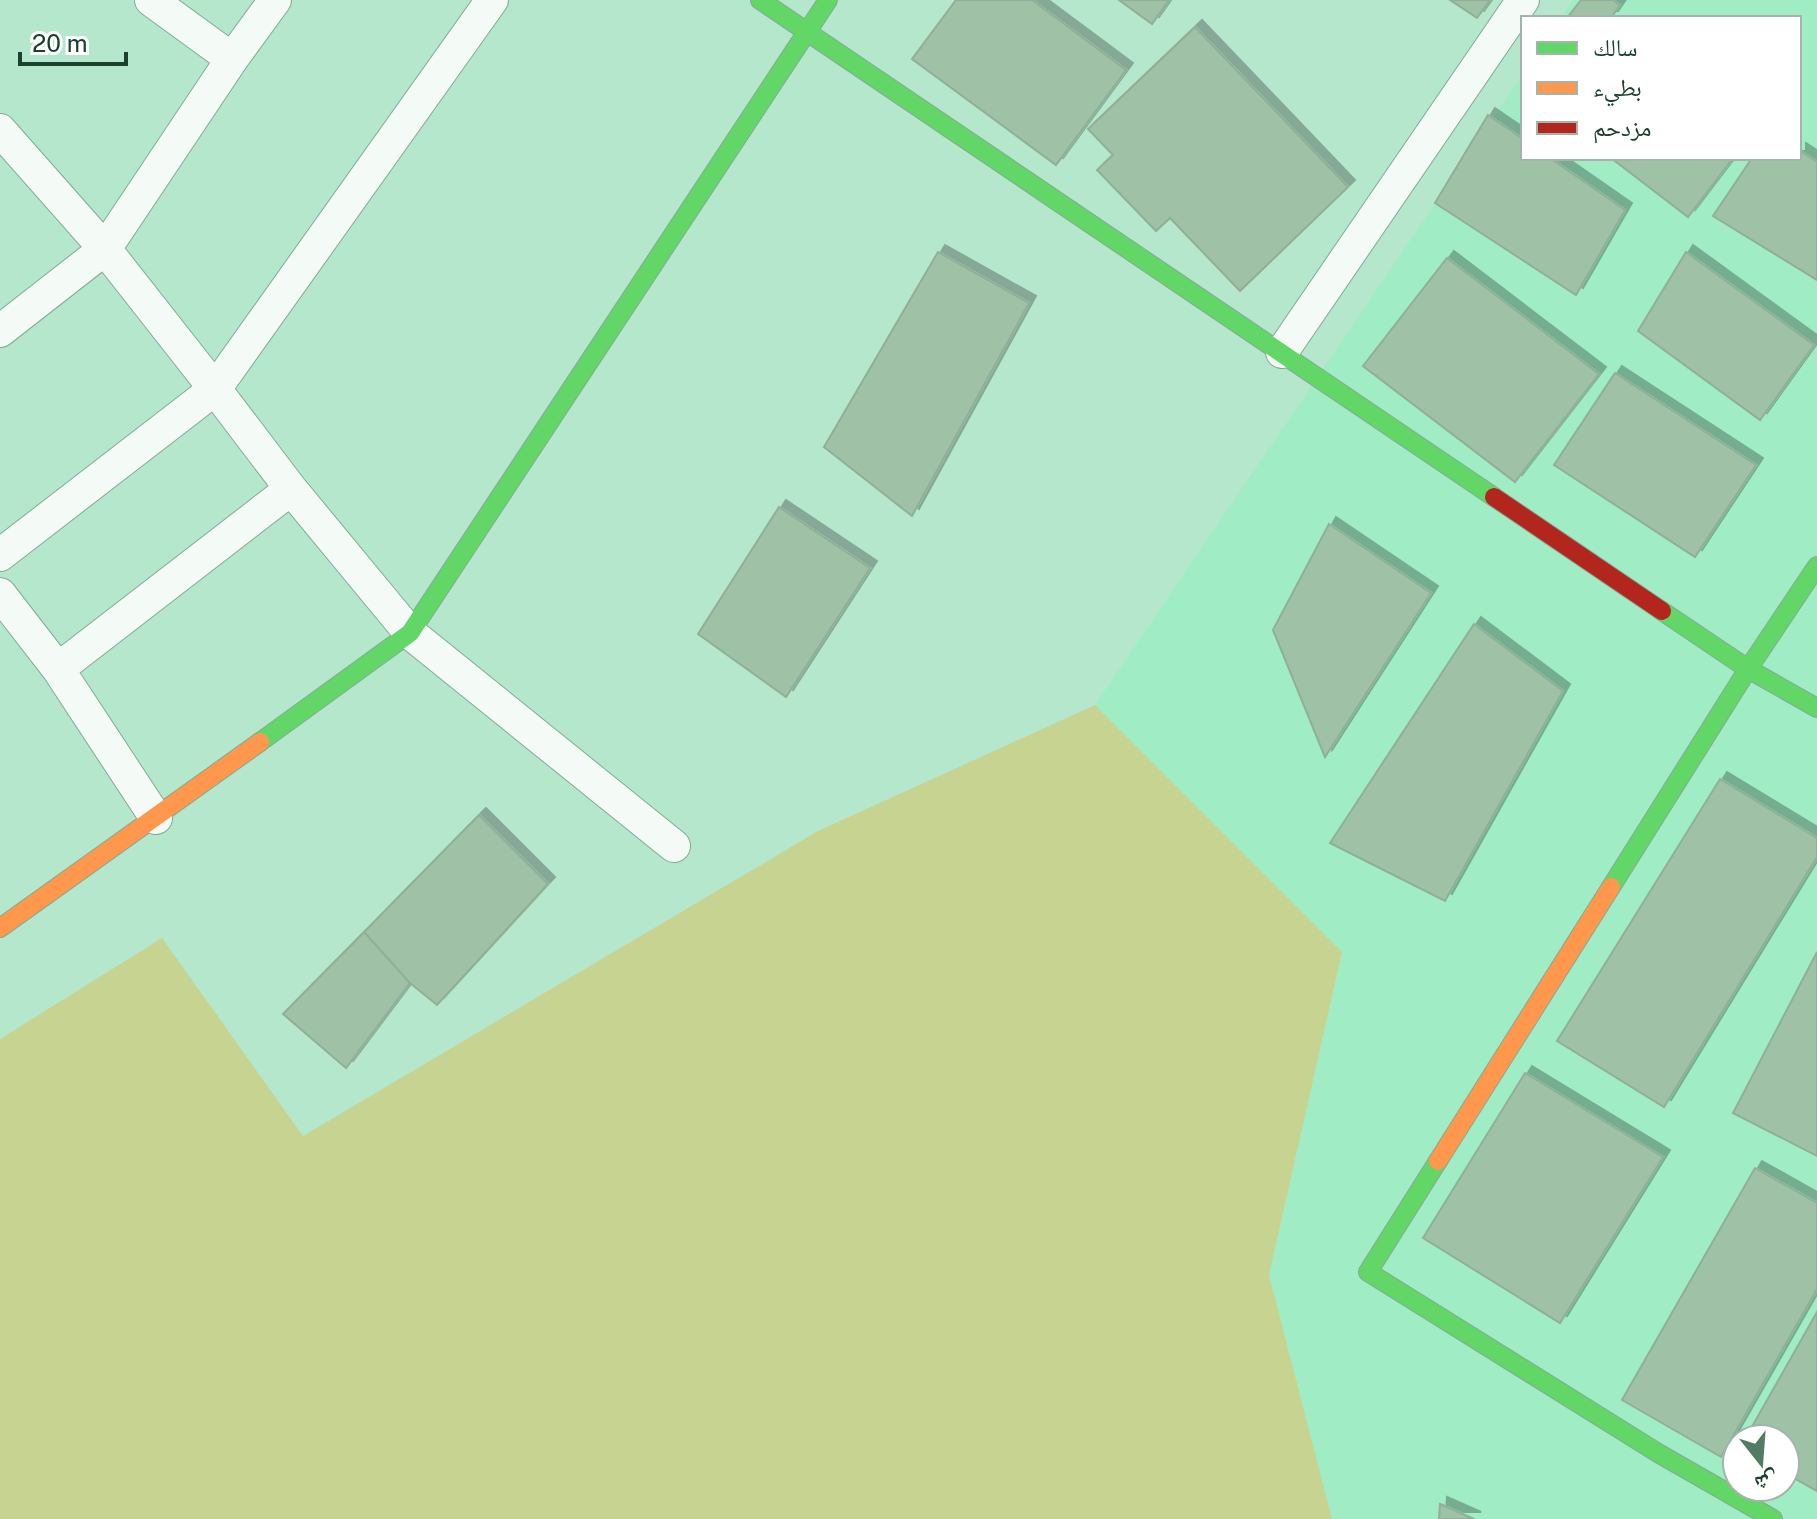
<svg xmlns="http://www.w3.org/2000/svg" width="1817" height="1519" viewBox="0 0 1817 1519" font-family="'Public Sans','Noto Naskh Arabic',sans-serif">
<defs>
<filter id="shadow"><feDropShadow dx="7" dy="-7" stdDeviation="0" flood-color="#0004"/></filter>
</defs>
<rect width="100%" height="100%" fill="#b5e7cc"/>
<!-- built -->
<path fill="#a0ecc4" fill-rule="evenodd" d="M 1573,0 L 1817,0 L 1817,1519 L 1332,1519 L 1269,1275 L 1342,952 L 1095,705 L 1523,74 L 1523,158 L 1799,158 L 1799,18 L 1561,18 ZM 1737,1439 L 1785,1439 L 1785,1487 L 1737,1487 Z"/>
<!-- green -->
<path fill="#c7d491" d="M 1095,705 L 1342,952 L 1269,1275 L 1332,1519 L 0,1519 L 0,1039 L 162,938 L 303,1136 L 818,831 Z"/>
<!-- building -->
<path fill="#9fc2a7" stroke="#8fb097" stroke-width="2" filter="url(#shadow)" d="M 956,0 L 1032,0 L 1126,70 L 1056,165 L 912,59 Z
M 1119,0 L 1169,0 L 1152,24 Z
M 1450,0 L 1490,0 L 1477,18 Z
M 1581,0 L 1613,0 L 1620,5 L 1611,18 L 1567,18 Z
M 1195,27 L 1348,187 L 1240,291 L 1170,218 L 1156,231 L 1097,170 L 1113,155 L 1088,129 Z
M 1488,115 L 1523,139 L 1523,158 L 1550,158 L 1625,210 L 1576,295 L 1435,203 Z
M 1799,150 L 1817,162 L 1817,280 L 1713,216 L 1752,158 L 1799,158 Z
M 1611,158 L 1733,158 L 1688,217 Z
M 938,252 L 1029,303 L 912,516 L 824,447 Z
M 1686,252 L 1814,345 L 1760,420 L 1638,331 Z
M 1447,258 L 1599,374 L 1515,482 L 1363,366 Z
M 1615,373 L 1756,465 L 1695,557 L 1554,465 Z
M 779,507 L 870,568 L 786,697 L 698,634 Z
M 1329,524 L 1431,593 L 1325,757 L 1273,630 Z
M 1474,624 L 1563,691 L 1445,901 L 1330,843 Z
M 1720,779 L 1817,838 L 1817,857 L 1664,1107 L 1557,1041 Z
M 479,815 L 548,884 L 437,1005 L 410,983 L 364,932 Z
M 364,932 L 410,983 L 346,1068 L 283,1014 Z
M 1817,952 L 1817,1156 L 1733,1113 Z
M 1525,1073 L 1663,1157 L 1560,1323 L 1423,1238 Z
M 1755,1168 L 1817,1203 L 1817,1289 L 1721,1457 L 1622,1400 Z
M 1817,1312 L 1817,1491 L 1785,1473 L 1785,1439 L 1745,1439 Z
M 1440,1504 L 1474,1519 L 1439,1519 Z"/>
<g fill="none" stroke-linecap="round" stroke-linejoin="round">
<defs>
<path id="street" d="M 492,0 L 215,389 L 291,489 L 410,633 L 674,846
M 232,59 L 275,0
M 0,130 L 105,249 L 215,389 L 0,555
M 0,331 L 105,249 L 232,59 L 151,0
M 1282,352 L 1523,0
M 0,594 L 58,669 L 156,818
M 58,669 L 291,489"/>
<path id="fast" d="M 760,0 L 1494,497
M 1662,611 L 1748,669 L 1817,708
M 260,742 L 410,633 L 828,0
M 1611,887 L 1748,669 L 1817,566
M 1438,1161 L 1368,1272 L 1658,1453 L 1773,1519"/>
<path id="slow" d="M 0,928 L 260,742
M 1438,1161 L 1611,887"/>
<path id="jam" d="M 1494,497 L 1662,611"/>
</defs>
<!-- street casing -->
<use href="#street" stroke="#83aa96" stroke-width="34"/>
<!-- fast casing -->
<use href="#fast" stroke="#83aa96" stroke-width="20"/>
<!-- slow casing -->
<use href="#slow" stroke="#83aa96" stroke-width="20"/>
<!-- jam casing -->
<use href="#jam" stroke="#83aa96" stroke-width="20"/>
<!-- street -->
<use href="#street" stroke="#f4fbf7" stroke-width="32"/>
<!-- fast -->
<use href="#fast" stroke="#63d668" stroke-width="18"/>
<!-- slow -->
<use href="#slow" stroke="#ff974d" stroke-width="18"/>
<!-- jam -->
<use href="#jam" stroke="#b3261e" stroke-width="18"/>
</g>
<!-- legend -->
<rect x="1521" y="16" width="280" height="144" fill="#ffffff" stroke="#a4b3ab" stroke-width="2"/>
<rect x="1537" y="42" width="40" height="12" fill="#63d668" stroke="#a4b3ab" stroke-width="2"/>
<text x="1593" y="56" font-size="24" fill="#1b412e">سالك</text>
<rect x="1537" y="82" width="40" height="12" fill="#ff974d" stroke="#a4b3ab" stroke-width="2"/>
<text x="1593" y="96" font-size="24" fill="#1b412e">بطيء</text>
<rect x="1537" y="122" width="40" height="12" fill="#b3261e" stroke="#a4b3ab" stroke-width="2"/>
<text x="1593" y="136" font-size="24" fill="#1b412e">مزدحم</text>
<!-- north arrow -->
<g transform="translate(1761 1463) rotate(163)"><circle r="38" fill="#ffffff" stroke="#a4b3ab" stroke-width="2"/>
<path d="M0-6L14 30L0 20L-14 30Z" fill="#517b65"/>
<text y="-12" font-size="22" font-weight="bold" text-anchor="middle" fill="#1b412e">ش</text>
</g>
<!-- scale -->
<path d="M20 52v12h106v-12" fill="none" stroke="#1b412e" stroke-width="4"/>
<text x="32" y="52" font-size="24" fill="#1b412e" stroke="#ffffff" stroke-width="6" paint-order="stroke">20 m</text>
</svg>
